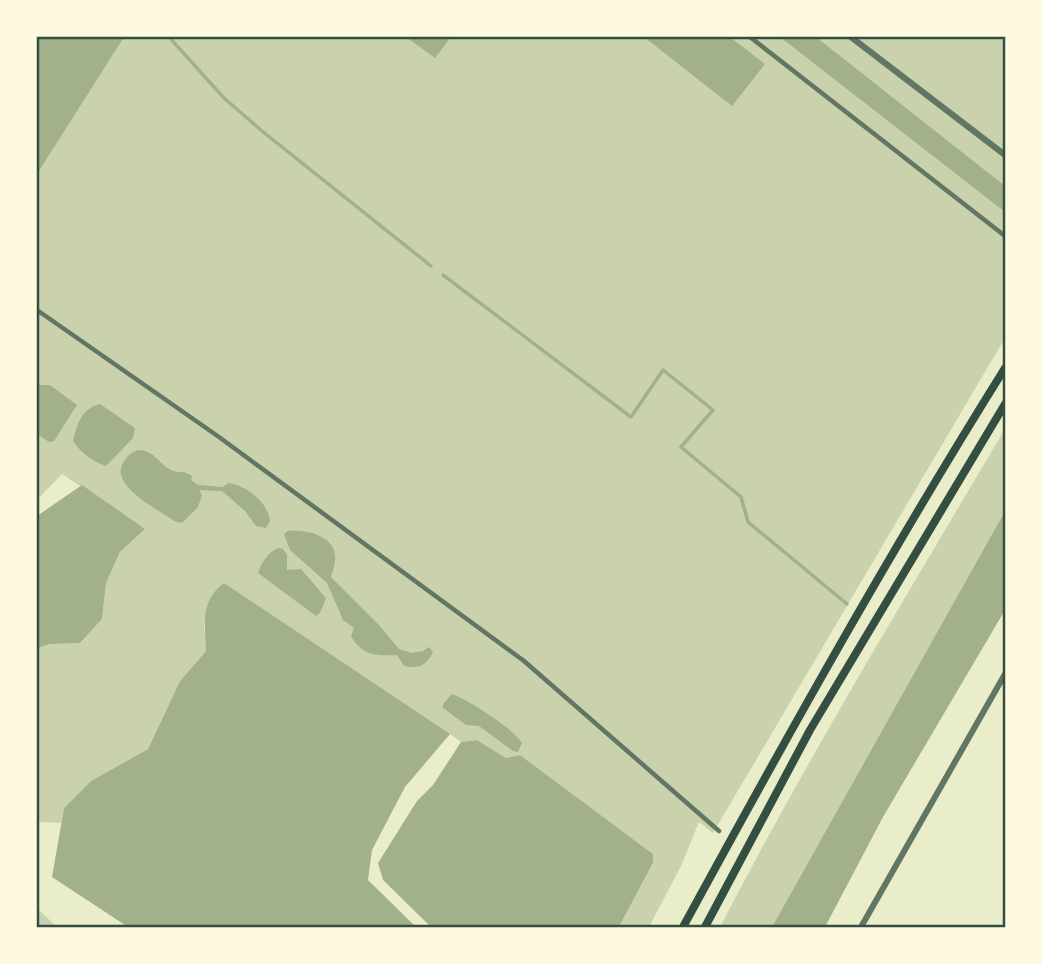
<svg xmlns="http://www.w3.org/2000/svg" width="1042" height="964" viewBox="0 0 1042 964" font-family="Barlow,sans-serif">
<rect width="100%" height="100%" fill="#e9edc9"/>
<!-- green -->
<path fill="#cad2ad" d="M 37,37 L 1005,37 L 1005,338 L 713,833 L 699,822 L 681,866 L 649,927 L 619,927 L 653,864 L 653,854 L 520,755 L 506,758 L 477,740 L 461,742 L 450,734 L 204,622 L 206,651 L 180,681 L 148,749 L 91,781 L 64,808 L 61,823 L 37,822 L 37,648 L 50,644 L 80,643 L 102,619 L 106,583 L 120,552 L 145,529 L 62,474 L 37,500 Z
M 1005,429 L 1005,511 L 772,927 L 720,927 C 808,757 908,593 1005,429 Z
M 37,908 L 57,927 L 37,927 Z"/>
<!-- water -->
<path fill="#a3b18a" d="M 37,37 L 124,37 L 37,174 Z
M 406,37 L 451,37 L 435,58 Z
M 644,37 L 730,37 L 765,64 L 732,106 Z
M 780,37 L 816,37 L 1005,186 L 1005,212 Z
M 37,385 L 50,385 L 77,405 L 54,441 L 49,442 L 37,434 Z
M 100,404 L 135,428 L 133,438 L 106,466 C 92,461 81,453 73,441 C 78,422 81,409 100,404 Z
M 138,450 C 154,450 158,463 171,470 C 179,474 182,469 192,476 L 191,480 L 198,485 L 223,487 L 228,483 C 246,485 268,502 270,521 L 266,528 L 256,526 L 245,511 L 222,491 L 199,490 L 202,495 L 198,507 L 182,523 L 174,521 C 159,510 112,487 122,465 C 126,457 130,453 138,450 Z
M 82,485 L 145,529 L 120,552 L 106,583 L 102,619 L 80,643 L 50,644 L 37,648 L 37,516 Z
M 1005,511 L 1005,610 L 883,817 L 825,927 L 772,927 Z
M 288,531 C 305,530 332,534 335,555 C 336,562 333,570 331,577 L 379,625 L 399,649 L 412,653 L 423,651 L 429,647 L 433,652 C 426,666 419,669 404,666 L 397,655 C 377,656 362,656 351,636 L 354,628 L 343,620 L 327,583 L 290,550 L 284,534 Z
M 279,548 L 283,549 L 287,555 L 287,570 L 301,569 L 326,598 L 320,613 L 316,616 L 258,573 C 261,563 269,551 279,548 Z
M 224,583 L 450,734 L 405,787 L 372,850 L 368,880 L 416,927 L 128,927 L 52,877 L 64,808 L 91,781 L 148,749 L 180,681 L 206,651 C 205,624 200,601 224,583 Z
M 452,694 C 467,699 514,729 522,743 L 518,752 L 513,751 L 479,726 L 466,725 L 443,708 L 443,704 Z
M 477,740 L 506,758 L 520,755 L 653,854 L 653,863 L 619,927 L 431,927 L 383,880 L 378,863 L 417,801 L 433,785 L 461,742 Z"/>
<g fill="none" stroke-linecap="round" stroke-linejoin="round">
<!-- stream -->
<path stroke="#a3b18a" stroke-width="3.5" d="M 169,37 L 224,98 L 262,131 L 431,266
M 443,275 L 631,417 L 663,370 L 713,410 L 681,447 L 741,497 L 748,522 L 847,604"/>
<!-- minor -->
<path stroke="#617663" stroke-width="4.5" d="M 750,37 L 1005,236
M 37,310 L 219,437 L 524,661 L 719,831"/>
<!-- tertiary -->
<path stroke="#617663" stroke-width="6" d="M 851,37 L 1005,155
M 861,927 L 1005,674"/>
<!-- trunk -->
<path stroke="#344e41" stroke-width="8" d="M 683,927 C 786,738 891,550 1005,368
M 705,927 L 810,730 L 1005,404"/>
</g>
<!-- border -->
<rect width="1042" height="964" fill="none" stroke="#fefae0" stroke-width="77"/>
<rect x="38" y="38" width="966" height="888" fill="none" stroke="#344e41" stroke-width="2.5"/>
</svg>
